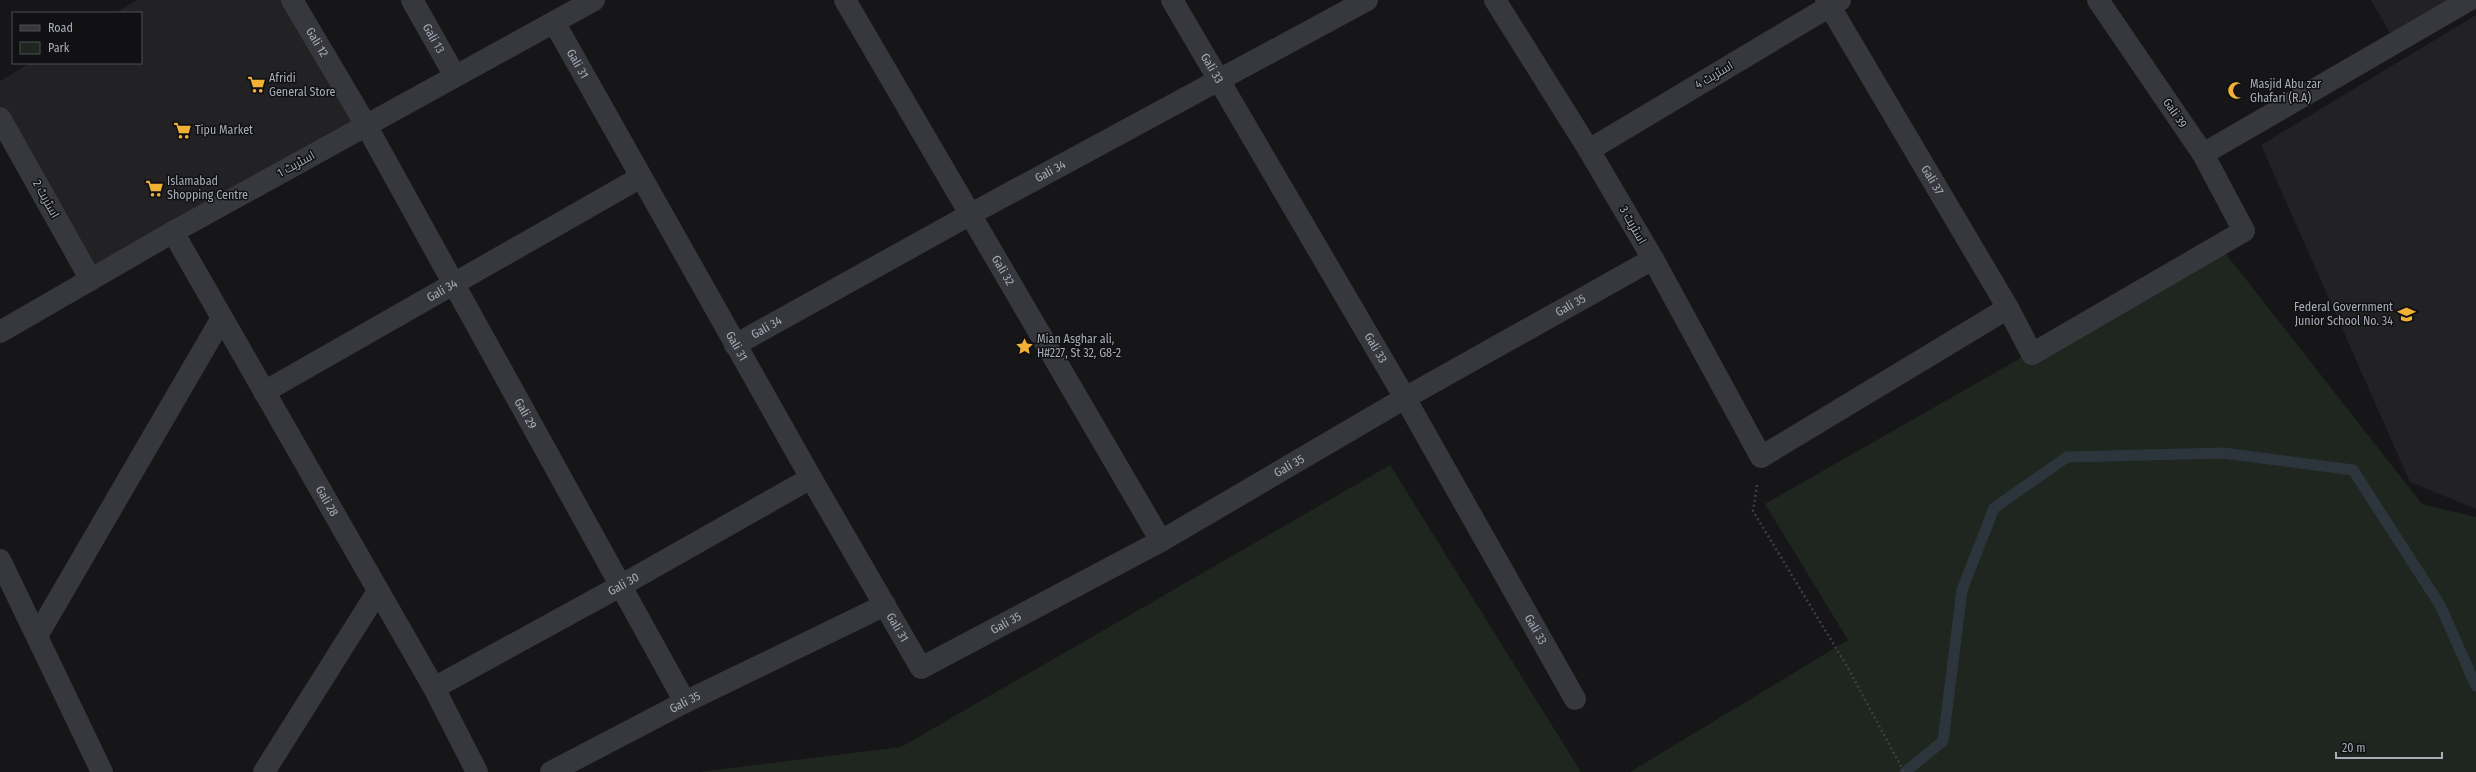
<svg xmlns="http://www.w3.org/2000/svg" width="2476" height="772" viewBox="0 0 2476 772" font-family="'Fira Sans Condensed',Cairo,sans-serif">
<rect width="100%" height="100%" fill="#161618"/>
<!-- built -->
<path fill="#222225" d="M 137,0 L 283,0 L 356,126 L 91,268 L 0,108 L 0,81 L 30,63 L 141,63 L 141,13 L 115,13 Z
M 2371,0 L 2450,0 L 2390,33 Z
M 2476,15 L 2476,509 L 2410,482 L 2261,145 Z"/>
<!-- green -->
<path fill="#1e261f" d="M 2219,245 L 2422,504 L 2476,517 L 2476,772 L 1630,772 L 1848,640 L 1765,504 Z
M 1390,465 L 1581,772 L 699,772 L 901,747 Z"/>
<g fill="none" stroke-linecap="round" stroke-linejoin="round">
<!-- stream -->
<path stroke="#2c353c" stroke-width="11" d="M 1905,772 L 1943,741 L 1962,590 L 1994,508 L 2067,457 L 2223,453 L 2353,470 L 2440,605 L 2476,686"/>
<!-- path -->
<path stroke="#3d3f44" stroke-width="2.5" stroke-dasharray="2 3" stroke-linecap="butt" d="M 1757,485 L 1753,511 L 1848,668 L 1904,772"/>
<!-- minor -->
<g stroke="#37383d" stroke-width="22">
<path id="s1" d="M 292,0 L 366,125 L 685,702"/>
<path id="s2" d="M 412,0 L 455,76"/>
<path id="s3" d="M 845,0 L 1161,541"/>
<path id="s4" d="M 1172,0 L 1405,398 L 1575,699"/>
<path d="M 1495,0 L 1589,150 L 1653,259 L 1761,457 L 2008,308"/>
<path id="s5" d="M 1826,0 L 2008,308 L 2032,354 L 2244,231 L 2203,154 L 2098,0"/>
<path id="s6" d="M 554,22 L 811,478 L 921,668 L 1161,541 L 1405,398 L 1653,259"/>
<path d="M 0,118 L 91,280"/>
<path d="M 1589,150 L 1840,0"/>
<path d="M 2203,154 L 2469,0"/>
<path id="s7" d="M 173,232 L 434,688 L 477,772"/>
<path d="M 0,332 L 173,232 L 594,0"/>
<path id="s8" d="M 735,345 L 971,214 L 1367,0"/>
<path id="s9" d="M 264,392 L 641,177"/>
<path d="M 0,560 L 102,772"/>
<path d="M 37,636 L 222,318"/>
<path id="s10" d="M 434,688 L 622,585 L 811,478"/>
<path d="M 264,772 L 378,591"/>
<path id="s11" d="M 551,772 L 685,702 L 885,605"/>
</g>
</g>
<!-- icons -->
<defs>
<symbol id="supermarket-bare" viewBox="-9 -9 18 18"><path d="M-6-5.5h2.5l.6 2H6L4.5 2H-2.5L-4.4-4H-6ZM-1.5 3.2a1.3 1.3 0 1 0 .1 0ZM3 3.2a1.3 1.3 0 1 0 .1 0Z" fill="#f2b134" stroke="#111113" stroke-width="2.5" paint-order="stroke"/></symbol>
<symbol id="mosque-bare" viewBox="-9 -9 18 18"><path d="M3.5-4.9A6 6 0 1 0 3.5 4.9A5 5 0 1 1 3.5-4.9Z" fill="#f2b134" stroke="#111113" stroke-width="2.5" paint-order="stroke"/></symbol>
<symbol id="school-bare" viewBox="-9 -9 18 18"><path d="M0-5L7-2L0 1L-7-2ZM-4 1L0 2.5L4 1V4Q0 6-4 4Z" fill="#f2b134" stroke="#111113" stroke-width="2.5" paint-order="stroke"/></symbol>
<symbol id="sight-bare" viewBox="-9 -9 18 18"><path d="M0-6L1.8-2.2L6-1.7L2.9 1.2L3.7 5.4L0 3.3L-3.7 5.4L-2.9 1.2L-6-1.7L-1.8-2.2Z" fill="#f2b134" stroke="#111113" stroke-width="2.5" paint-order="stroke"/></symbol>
</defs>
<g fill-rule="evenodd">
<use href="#supermarket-bare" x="244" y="72" width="25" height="25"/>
<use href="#mosque-bare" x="2224" y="78" width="25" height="25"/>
<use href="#supermarket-bare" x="170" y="118" width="25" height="25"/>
<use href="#supermarket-bare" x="142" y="176" width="25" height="25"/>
<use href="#school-bare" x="2394" y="302" width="25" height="25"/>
<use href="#sight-bare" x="1012" y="334" width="25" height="25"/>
</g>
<g text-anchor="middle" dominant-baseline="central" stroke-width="3" stroke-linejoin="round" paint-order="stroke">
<!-- street labels -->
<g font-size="12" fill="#a8adb8" stroke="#111113">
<text stroke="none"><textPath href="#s2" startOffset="44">Gali 13</textPath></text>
<text stroke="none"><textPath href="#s1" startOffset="49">Gali 12</textPath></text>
<text stroke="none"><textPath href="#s6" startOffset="48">Gali 31</textPath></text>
<text stroke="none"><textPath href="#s4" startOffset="79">Gali 33</textPath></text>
<text transform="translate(1714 75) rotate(-31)">اسٹریٹ 4</text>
<text transform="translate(2175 113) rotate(56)">Gali 39</text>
<text transform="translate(296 164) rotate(-29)">اسٹریٹ 1</text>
<text stroke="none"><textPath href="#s8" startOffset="360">Gali 34</textPath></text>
<text stroke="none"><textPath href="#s5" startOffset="209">Gali 37</textPath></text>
<text transform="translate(46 199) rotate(61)">اسٹریٹ 2</text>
<text transform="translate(1633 225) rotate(60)">اسٹریٹ 3</text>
<text stroke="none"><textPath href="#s3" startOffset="313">Gali 32</textPath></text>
<text stroke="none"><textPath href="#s9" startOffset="205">Gali 34</textPath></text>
<text stroke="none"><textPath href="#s6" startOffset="1487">Gali 35</textPath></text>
<text stroke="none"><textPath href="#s8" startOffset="36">Gali 34</textPath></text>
<text stroke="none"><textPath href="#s6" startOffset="372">Gali 31</textPath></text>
<text stroke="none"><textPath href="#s4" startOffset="403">Gali 33</textPath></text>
<text stroke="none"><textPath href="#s1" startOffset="475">Gali 29</textPath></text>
<text stroke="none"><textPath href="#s6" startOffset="1163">Gali 35</textPath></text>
<text stroke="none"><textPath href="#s7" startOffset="310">Gali 28</textPath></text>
<text stroke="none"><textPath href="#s10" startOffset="216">Gali 30</textPath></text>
<text stroke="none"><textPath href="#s6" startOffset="839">Gali 35</textPath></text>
<text stroke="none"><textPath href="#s6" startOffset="696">Gali 31</textPath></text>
<text stroke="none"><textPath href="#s4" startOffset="727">Gali 33</textPath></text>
<text stroke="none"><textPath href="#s11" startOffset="151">Gali 35</textPath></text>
</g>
<!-- poi labels -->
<g font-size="12" fill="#a8adb8" stroke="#111113" text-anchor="start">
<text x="269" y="78">Afridi<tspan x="269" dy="14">General Store</tspan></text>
<text x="2250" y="84">Masjid Abu zar<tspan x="2250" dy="14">Ghafari (R.A)</tspan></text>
<text x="195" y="130">Tipu Market</text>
<text x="167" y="181">Islamabad<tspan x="167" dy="14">Shopping Centre</tspan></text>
<text x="2393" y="307" text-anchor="end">Federal Government<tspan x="2393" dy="14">Junior School No. 34</tspan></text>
<text x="1037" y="339">Mian Asghar ali,<tspan x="1037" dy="14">H#227, St 32, G8-2</tspan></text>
</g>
</g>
<!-- legend -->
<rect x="12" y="12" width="130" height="52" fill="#111113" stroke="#4d4f55"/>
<rect x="20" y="25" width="20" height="6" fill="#37383d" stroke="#4d4f55"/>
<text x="48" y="32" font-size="12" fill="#a8adb8">Road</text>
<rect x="20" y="42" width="20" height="12" fill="#1e261f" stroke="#4d4f55"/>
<text x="48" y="52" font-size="12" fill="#a8adb8">Park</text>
<!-- scale -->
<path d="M2336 752v6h106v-6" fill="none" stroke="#a8adb8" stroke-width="2"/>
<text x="2342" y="752" font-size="12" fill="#a8adb8" stroke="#111113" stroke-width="3" paint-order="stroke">20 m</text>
</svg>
